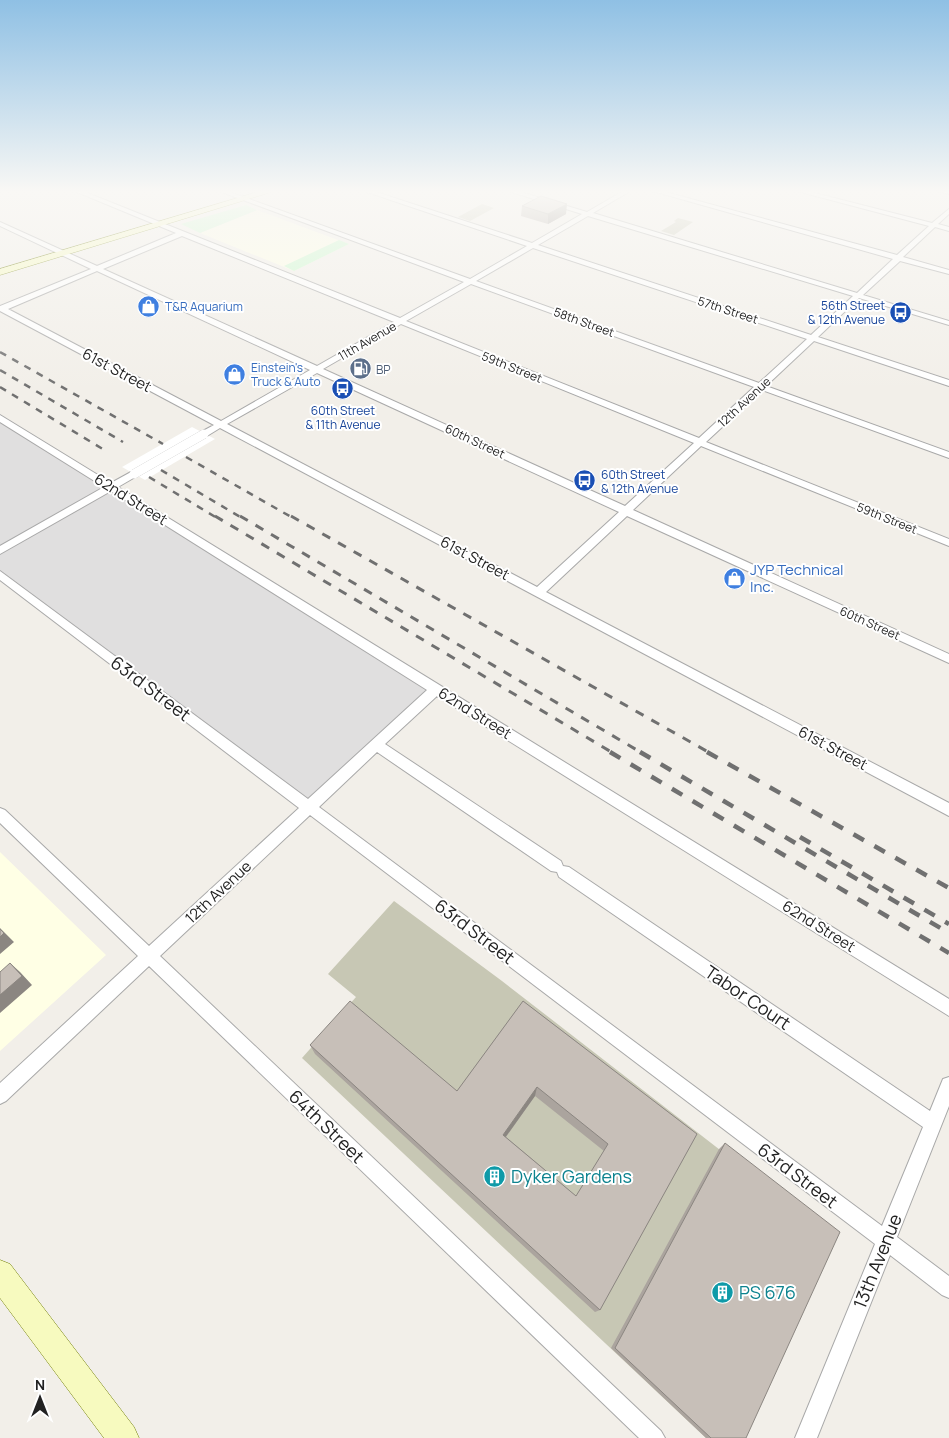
<svg xmlns="http://www.w3.org/2000/svg" width="949" height="1438" viewBox="0 0 949 1438" font-family="Manrope,sans-serif">
<rect width="100%" height="100%" fill="#f2efe9"/>
<!-- residential -->
<path fill="#e0dfdf" d="M 0,418 L 436,689 L 309,807 L 0,575 Z"/>
<!-- education -->
<path fill="#ffffe5" d="M 257,210 L 349,244 L 294,271 L 200,233 Z
M 0,852 L 106,955 L 0,1051 Z"/>
<!-- construction -->
<path fill="#c7c7b4" d="M 482,204 L 494,208 L 470,221 L 458,217 Z
M 678,218 L 693,222 L 674,235 L 661,231 L 676,222 L 674,221 Z
M 394,901 L 502,981 L 830,1235 L 706,1438 L 302,1058 L 356,997 L 328,974 Z"/>
<!-- park -->
<path fill="#c8facc" d="M 246,205 L 257,210 L 200,233 L 181,224 Z
M 339,240 L 349,244 L 294,271 L 284,266 Z"/>
<!-- pier -->
<path fill="#fff" d="M 192,427 L 215,439 L 145,480 L 122,467 Z"/>
<g fill="none" stroke-linecap="round" stroke-linejoin="round">
<defs>
<path id="street" d="M 72,190 L 80,190 L 400,318 L 464,282 L 216,190 L 224,190 L 470,279 L 527,246 L 361,190 L 370,190 L 532,243 L 582,214 L 505,190 L 514,190 L 587,212 L 625,190 L 632,190 L 593,213 L 857,293 L 893,259 L 649,190 L 658,190 L 897,255 L 929,226 L 793,190 L 803,190 L 932,223 L 949,209 L 949,214 L 938,224 L 949,227 L 949,231 L 935,227 L 903,257 L 949,270 L 949,274 L 900,261 L 863,295 L 949,321 L 949,325 L 859,298 L 818,337 L 949,380 L 949,386 L 814,341 L 766,386 L 949,452 L 949,458 L 762,390 L 706,442 L 949,539 L 949,546 L 701,446 L 633,510 L 949,654 L 949,663 L 627,516 L 546,592 L 949,803 L 949,816 L 220,428 L 207,436 L 201,436 L 201,432 L 214,425 L 0,311 L 0,306 L 91,269 L 0,226 L 0,222 L 97,266 L 176,233 ZM 588,216 L 853,296 L 811,335 L 538,245 ZM 182,236 L 394,322 L 317,366 L 103,269 ZM 533,248 L 807,339 L 759,383 L 476,281 ZM 97,271 L 310,370 L 221,421 L 8,309 ZM 471,284 L 754,387 L 699,438 L 406,321 ZM 401,324 L 694,443 L 625,506 L 323,369 ZM 317,373 L 619,512 L 537,587 L 227,424 Z
M 937,190 L 949,190 L 949,194 L 938,191 Z
M 0,415 L 111,483 L 131,472 L 137,472 L 137,476 L 118,487 L 949,999 L 949,1016 L 437,696 L 385,744 L 561,861 L 563,866 L 569,867 L 930,1111 L 943,1079 L 949,1077 L 949,1106 L 897,1237 L 949,1276 L 949,1298 L 942,1295 L 890,1255 L 817,1438 L 795,1438 L 875,1244 L 310,815 L 160,956 L 661,1431 L 665,1438 L 639,1438 L 149,966 L 6,1101 L 0,1104 L 0,1083 L 138,956 L 0,823 L 0,808 L 5,810 L 149,946 L 299,808 L 0,580 L 0,571 L 308,799 L 427,690 L 111,491 L 0,554 L 0,546 L 104,487 L 0,422 ZM 377,752 L 551,871 L 557,872 L 559,877 L 923,1127 L 882,1226 L 319,807 Z"/>
<path id="secondary" d="M 264,190 L 278,190 L 0,275 L 0,269 Z
M 0,1260 L 10,1264 L 134,1427 L 139,1438 L 104,1438 L 0,1298 Z"/>
</defs>
<!-- street casing -->
<use href="#street" stroke="#a9a9a9" stroke-width="2"/>
<!-- secondary casing -->
<use href="#secondary" stroke="#707d05" stroke-width="1"/>
<!-- street -->
<use href="#street" fill="#fff" fill-rule="evenodd"/>
<!-- secondary -->
<use href="#secondary" fill="#f7fabf" fill-rule="evenodd"/>
<!-- rail-far2 -->
<path stroke="#707070" stroke-width="2.5" stroke-dasharray="7 7" stroke-linecap="butt" d="M 0,352 L 163,444
M 0,370 L 123,442
M 0,387 L 106,451
M 186,457 L 293,518
M 161,470 L 242,518
M 149,477 L 217,518"/>
<!-- rail-far1 -->
<path stroke="#707070" stroke-width="3" stroke-dasharray="9 9" stroke-linecap="butt" d="M 215,516 L 613,753
M 240,516 L 642,753
M 291,516 L 710,753"/>
<!-- rail -->
<path stroke="#707070" stroke-width="4.5" stroke-dasharray="12 12" stroke-linecap="butt" d="M 610,752 L 949,953
M 640,752 L 949,933
M 707,752 L 949,888
M 800,837 L 949,924"/>
<defs>
<path id="street-bridge" d="M 134,474 L 204,434"/>
</defs>
<!-- street-bridge casing -->
<use href="#street-bridge" stroke="#a9a9a9" stroke-width="9" stroke-linecap="butt"/>
<!-- street-bridge -->
<use href="#street-bridge" stroke="#fff" stroke-width="9"/>
</g>
<!-- wall -->
<path fill="#aba49e" fill-rule="evenodd" d="M 522,206 L 566,214 L 548,224 L 521,216 Z
M 523,1001 L 697,1134 L 600,1310 L 595,1312 L 315,1054 L 310,1045 L 457,1091 ZM 535,1096 L 604,1151 L 576,1196 L 506,1137 Z
M 725,1143 L 746,1438 L 706,1438 L 611,1348 L 719,1149 Z"/>
<!-- shaded-wall -->
<path fill="#8b8681" d="M 567,204 L 566,214 L 548,224 L 548,214 Z
M 0,928 L 14,942 L 0,954 Z
M 10,963 L 20,972 L 32,985 L 0,1013 L 0,995 Z
M 537,1087 L 535,1096 L 502,1142 L 503,1135 Z"/>
<!-- building -->
<path fill="#c7bfb8" stroke="#8b8681" fill-rule="evenodd" d="M 541,196 L 567,204 L 548,214 L 522,206 Z
M 0,929 L 4,933 L 0,937 Z
M 10,963 L 22,976 L 0,995 L 0,972 Z
M 350,1001 L 457,1091 L 523,1001 L 697,1134 L 600,1310 L 310,1045 ZM 537,1087 L 608,1144 L 576,1196 L 503,1135 Z
M 725,1143 L 840,1232 L 746,1438 L 711,1438 L 615,1348 Z"/>
<!-- sky -->
<linearGradient id="sky" x2="0" y2="1"><stop stop-color="#8fc0e4"/><stop offset="0.49" stop-color="#f9f8f5"/><stop offset="1" stop-color="#f9f8f5" stop-opacity="0"/></linearGradient>
<rect width="949" height="391" fill="url(#sky)"/>
<!-- icons -->
<defs>
<symbol id="shop-disc" viewBox="-11 -11 22 22"><circle r="9.5" fill="#3f7fe0" stroke="#fff"/><path d="M-5-2.5h2.3a2.7 3.5 0 0 1 5.4 0H5L5.5 6h-11ZM-1.5-2.5h3a1.5 2.3 0 0 0-3 0Z" fill="#fff"/></symbol>
<symbol id="bus-disc" viewBox="-11 -11 22 22"><circle r="9.5" fill="#1a4fb4" stroke="#fff"/><path d="M-5-6H5V4H4V6H2V4H-2V6H-4V4H-5ZM-3.5-4V0h7V-4ZM-3.5 1.2v1.5H-2V1.2ZM2 1.2v1.5H3.5V1.2Z" fill="#fff"/></symbol>
<symbol id="fuel-disc" viewBox="-11 -11 22 22"><circle r="9.5" fill="#5c6f8a" stroke="#fff"/><path d="M-5.5-6h7V0h2V4h1.3V-2.5L3-4.5l.8-.8L6-3V5H2.5V1h-1V6h-7ZM-4.2-4.7v3.2H.2V-4.7Z" fill="#fff"/></symbol>
<symbol id="building-disc" viewBox="-11 -11 22 22"><circle r="9.5" fill="#0f9aa8" stroke="#fff"/><path d="M-4-6H4V6H1V3H-1V6H-4ZM-2.5-4.3h1.7v1.8h-1.7ZM.8-4.3h1.7v1.8H.8ZM-2.5-1h1.7V.8h-1.7ZM.8-1h1.7V.8H.8Z" fill="#fff"/></symbol>
</defs>
<g fill-rule="evenodd">
<use href="#shop-disc" x="136" y="294" width="25" height="25"/>
<use href="#bus-disc" x="888" y="300" width="25" height="25"/>
<use href="#fuel-disc" x="348" y="356" width="25" height="25"/>
<use href="#shop-disc" x="222" y="362" width="25" height="25"/>
<use href="#bus-disc" x="330" y="376" width="25" height="25"/>
<use href="#bus-disc" x="572" y="468" width="25" height="25"/>
<use href="#shop-disc" x="722" y="566" width="25" height="25"/>
<use href="#building-disc" x="482" y="1164" width="25" height="25"/>
<use href="#building-disc" x="710" y="1280" width="25" height="25"/>
</g>
<g text-anchor="middle" dominant-baseline="central" stroke-width="4" stroke-linejoin="round" paint-order="stroke">
<!-- far-transit labels -->
<g font-size="12" fill="#164399" stroke="#fff" text-anchor="end">
<text x="885" y="305">56th Street<tspan x="885" dy="14">&amp; 12th Avenue</tspan></text>
<text x="343" y="410" text-anchor="middle">60th Street<tspan x="343" dy="14">&amp; 11th Avenue</tspan></text>
<text x="601" y="474" text-anchor="start">60th Street<tspan x="601" dy="14">&amp; 12th Avenue</tspan></text>
</g>
<!-- far-shop labels -->
<g font-size="12" fill="#366cbe" stroke="#fff" text-anchor="start">
<text x="165" y="306">T&amp;R Aquarium</text>
<text x="251" y="367">Einstein's<tspan x="251" dy="14">Truck &amp; Auto</tspan></text>
</g>
<!-- far-street labels -->
<g font-size="12" fill="#222" stroke="#fff">
<text transform="translate(728 310) rotate(18)">57th Street</text>
<text transform="translate(584 322) rotate(20)">58th Street</text>
<text transform="translate(367 341) rotate(-30)">11th Avenue</text>
<text transform="translate(512 367) rotate(22)">59th Street</text>
<text transform="translate(744 402) rotate(-43)">12th Avenue</text>
<text transform="translate(475 441) rotate(25)">60th Street</text>
<text transform="translate(887 518) rotate(22)">59th Street</text>
<text transform="translate(870 623) rotate(24)">60th Street</text>
</g>
<!-- far-service labels -->
<g font-size="12" fill="#4e5e75" stroke="#fff" text-anchor="start">
<text x="376" y="369">BP</text>
</g>
<!-- street labels -->
<g font-size="15" fill="#222" stroke="#fff">
<text transform="translate(117 370) rotate(28)">61st Street</text>
<text transform="translate(131 499) rotate(32)">62nd Street</text>
<text transform="translate(475 558) rotate(28)">61st Street</text>
<text transform="translate(475 713) rotate(32)">62nd Street</text>
<text transform="translate(833 748) rotate(28)">61st Street</text>
<text transform="translate(218 892) rotate(-43)">12th Avenue</text>
<text transform="translate(819 926) rotate(32)">62nd Street</text>
</g>
<!-- shop labels -->
<g font-size="15" fill="#366cbe" stroke="#fff" text-anchor="start">
<text x="750" y="569">JYP Technical<tspan x="750" dy="17">Inc.</tspan></text>
</g>
<!-- near-street labels -->
<g font-size="18" fill="#222" stroke="#fff">
<text transform="translate(151 688) rotate(37)">63rd Street</text>
<text transform="translate(475 931) rotate(37)">63rd Street</text>
<text transform="translate(748 997) rotate(34)">Tabor Court</text>
<text transform="translate(327 1126) rotate(44)">64th Street</text>
<text transform="translate(798 1175) rotate(37)">63rd Street</text>
<text transform="translate(877 1261) rotate(-68)">13th Avenue</text>
</g>
<!-- near-culture labels -->
<g font-size="18" fill="#0d838f" stroke="#fff" text-anchor="start">
<text x="511" y="1176">Dyker Gardens</text>
<text x="739" y="1292">PS 676</text>
</g>
</g>
<!-- north arrow -->
<g transform="translate(40 1398)" stroke="#ffffff" stroke-width="4" paint-order="stroke">
<path d="M0-4L9 19L0 12L-9 19Z" fill="#222222"/>
<text y="-8" font-size="14" font-weight="bold" text-anchor="middle" fill="#222222">N</text>
</g>
</svg>
